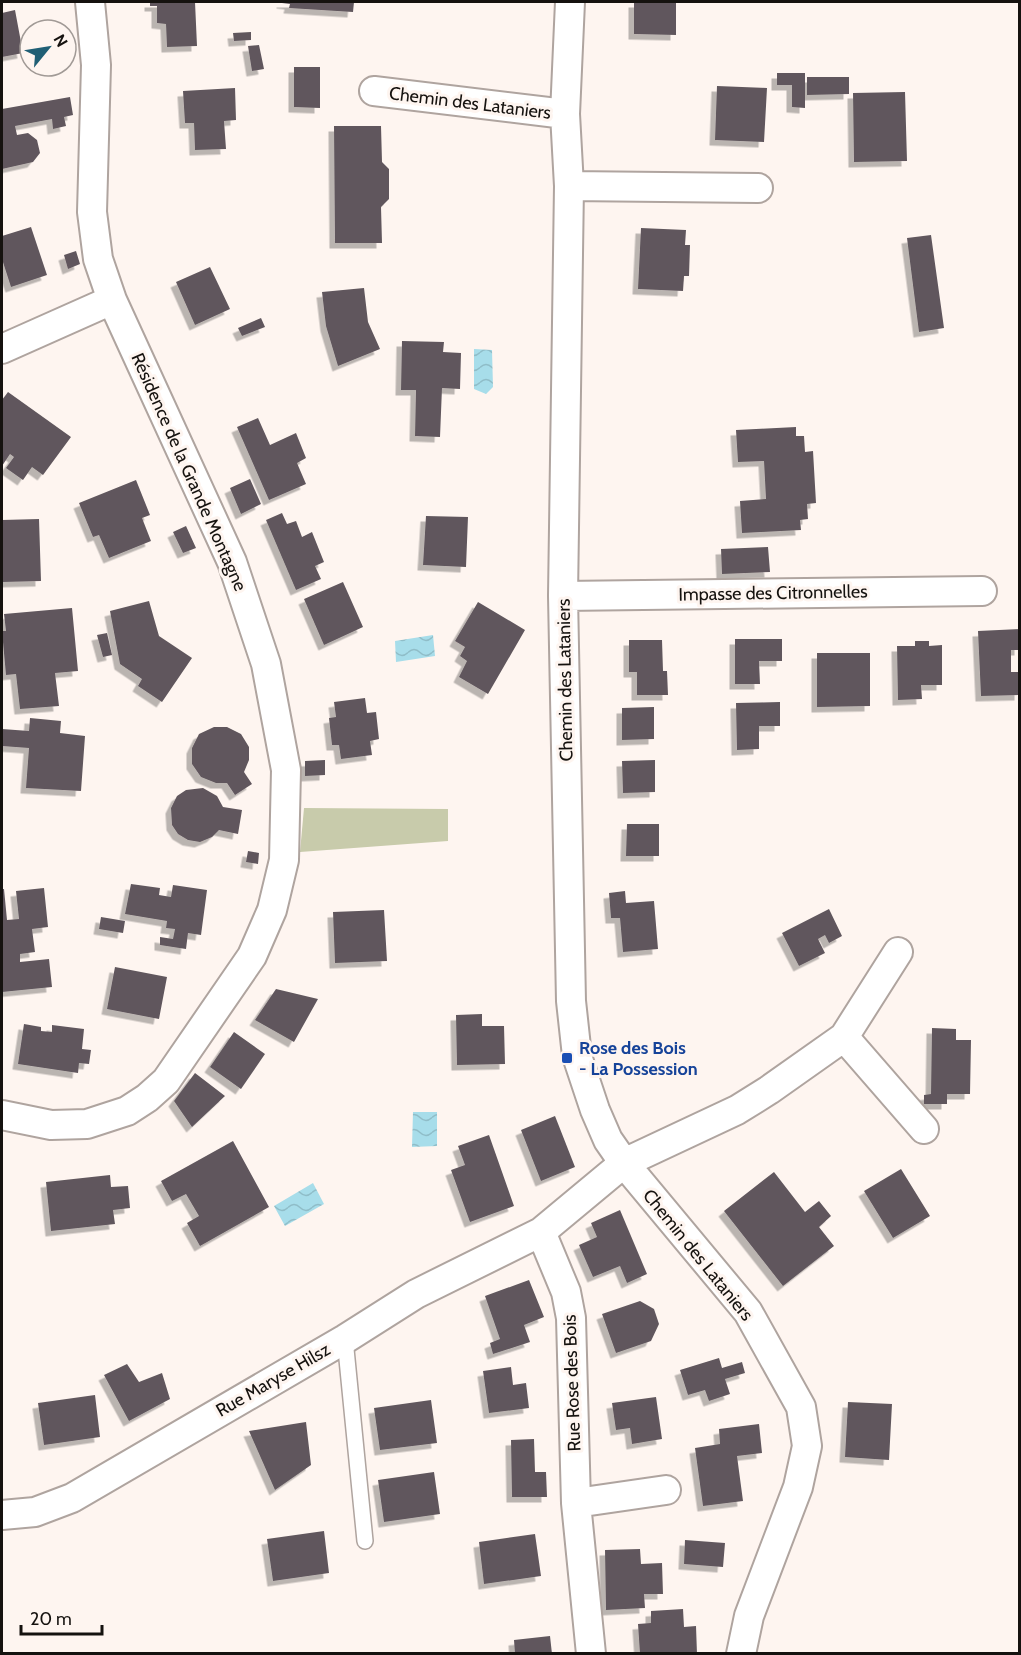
<svg xmlns="http://www.w3.org/2000/svg" width="1021" height="1655" viewBox="0 0 1021 1655" font-family="Cabin,sans-serif">
<defs>
<pattern id="water-waves" width="16" height="10" patternUnits="userSpaceOnUse" patternTransform="scale(1.5)"><rect width="16" height="10" fill="#a7ddea"/><path d="M0 5q4-4 8 0t8 0" fill="none" stroke="#8fbdc8"/></pattern>
<filter id="shadow"><feDropShadow dx="-5.5" dy="5.5" stdDeviation="0" flood-color="#0004"/></filter>
</defs>
<rect width="100%" height="100%" fill="#fef5f0"/>
<!-- green -->
<path fill="#c8cbab" d="M 304,808 L 448,809 L 448,841 L 300,852 Z"/>
<!-- water -->
<path fill="url(#water-waves)" d="M 474,349 L 492,350 L 493,387 L 486,394 L 474,389 Z
M 433,635 L 435,656 L 396,662 L 395,641 Z
M 413,1112 L 437,1112 L 437,1146 L 412,1147 Z
M 313,1183 L 324,1204 L 285,1226 L 274,1206 Z"/>
<!-- building -->
<path fill="#60575d" filter="url(#shadow)" d="M 150,2 L 195,2 L 197,46 L 167,47 L 166,24 L 157,23 L 157,6 L 150,6 Z
M 282,2 L 354,2 L 353,12 L 289,8 L 290,4 L 282,3 Z
M 634,2 L 676,2 L 676,35 L 634,34 Z
M 15,10 L 23,53 L 2,57 L 2,13 Z
M 251,32 L 251,40 L 234,41 L 233,33 Z
M 259,45 L 264,69 L 252,71 L 248,46 Z
M 294,67 L 320,67 L 320,108 L 294,107 Z
M 777,73 L 805,73 L 805,108 L 792,107 L 792,85 L 777,85 Z
M 807,77 L 849,77 L 849,94 L 807,95 Z
M 717,86 L 767,88 L 764,142 L 715,140 Z
M 235,88 L 236,120 L 224,121 L 226,149 L 195,150 L 194,123 L 185,123 L 183,91 Z
M 905,92 L 907,161 L 854,162 L 853,93 Z
M 70,97 L 73,115 L 64,117 L 66,126 L 53,129 L 52,119 L 15,126 L 17,135 L 28,133 L 37,140 L 40,153 L 33,162 L 2,169 L 2,109 Z
M 334,126 L 381,126 L 382,162 L 389,169 L 389,199 L 381,207 L 382,243 L 335,243 Z
M 31,227 L 47,275 L 11,287 L 2,259 L 2,236 Z
M 641,228 L 686,230 L 685,245 L 690,245 L 689,276 L 684,276 L 683,291 L 638,289 Z
M 931,235 L 944,328 L 919,332 L 907,238 Z
M 76,251 L 80,264 L 68,269 L 64,255 Z
M 210,267 L 230,309 L 195,325 L 176,282 Z
M 364,288 L 368,322 L 380,349 L 338,366 L 326,326 L 322,292 Z
M 261,318 L 265,327 L 242,336 L 238,328 Z
M 402,341 L 444,342 L 443,352 L 461,353 L 460,389 L 442,388 L 440,437 L 415,436 L 416,390 L 401,390 Z
M 8,392 L 71,437 L 43,475 L 32,467 L 23,480 L 6,468 L 14,457 L 10,454 L 2,466 L 2,400 Z
M 258,418 L 270,445 L 296,433 L 306,458 L 297,463 L 306,484 L 269,500 L 237,427 Z
M 796,427 L 796,436 L 804,436 L 805,452 L 813,451 L 816,503 L 807,504 L 808,519 L 800,520 L 801,530 L 742,533 L 740,501 L 766,499 L 764,461 L 738,462 L 736,430 Z
M 250,479 L 261,504 L 241,514 L 230,488 Z
M 136,480 L 150,515 L 142,518 L 151,541 L 109,558 L 99,535 L 93,537 L 79,503 Z
M 282,513 L 287,524 L 296,521 L 302,537 L 312,532 L 324,562 L 315,566 L 321,579 L 296,590 L 266,520 Z
M 426,516 L 468,517 L 466,567 L 423,565 Z
M 39,519 L 41,581 L 2,582 L 2,520 Z
M 186,526 L 196,548 L 183,553 L 173,532 Z
M 768,547 L 770,572 L 722,574 L 721,549 Z
M 343,582 L 363,627 L 324,645 L 304,599 Z
M 149,601 L 159,636 L 192,658 L 162,702 L 138,686 L 142,679 L 120,664 L 110,611 Z
M 478,602 L 525,630 L 488,694 L 459,677 L 467,661 L 460,656 L 465,647 L 455,641 Z
M 72,608 L 78,671 L 55,673 L 59,706 L 20,709 L 16,674 L 6,675 L 2,631 L 6,631 L 4,614 Z
M 1020,629 L 1020,650 L 1011,650 L 1011,672 L 1020,672 L 1020,695 L 981,696 L 978,631 Z
M 107,633 L 112,655 L 103,657 L 97,635 Z
M 735,639 L 782,639 L 782,661 L 759,661 L 760,684 L 735,684 Z
M 629,640 L 662,640 L 663,671 L 667,671 L 668,695 L 637,695 L 637,672 L 629,672 Z
M 915,641 L 929,641 L 929,646 L 942,645 L 942,685 L 921,685 L 922,699 L 898,700 L 897,646 L 915,646 Z
M 817,653 L 870,653 L 870,706 L 817,707 Z
M 365,698 L 367,713 L 376,712 L 379,739 L 370,741 L 372,755 L 341,759 L 339,745 L 332,745 L 329,718 L 336,717 L 334,702 Z
M 780,702 L 780,726 L 759,726 L 759,749 L 737,750 L 736,703 Z
M 654,707 L 654,739 L 622,740 L 622,708 Z
M 30,718 L 61,721 L 60,733 L 85,736 L 81,791 L 26,788 L 29,748 L 2,746 L 2,729 L 29,731 Z
M 214,727 L 227,727 L 241,734 L 249,747 L 249,760 L 244,772 L 252,784 L 235,795 L 227,783 L 216,783 L 201,777 L 192,764 L 192,748 L 199,734 Z
M 325,760 L 325,775 L 305,776 L 305,761 Z
M 655,760 L 655,792 L 623,793 L 622,761 Z
M 203,788 L 217,796 L 223,807 L 242,810 L 238,834 L 219,830 L 212,837 L 200,842 L 188,840 L 178,834 L 172,825 L 171,808 L 177,796 L 186,790 Z
M 627,824 L 659,824 L 659,856 L 626,856 Z
M 248,851 L 259,853 L 258,864 L 246,862 Z
M 131,884 L 160,888 L 159,895 L 171,897 L 173,885 L 207,890 L 201,935 L 188,933 L 186,949 L 160,945 L 160,937 L 173,939 L 175,929 L 166,928 L 167,921 L 125,914 Z
M 44,888 L 48,927 L 32,929 L 35,952 L 20,954 L 20,962 L 49,959 L 52,987 L 2,992 L 2,965 L 3,965 L 2,949 L 2,889 L 4,889 L 7,920 L 19,919 L 16,891 Z
M 625,891 L 626,903 L 654,901 L 658,949 L 623,952 L 620,918 L 611,918 L 609,893 Z
M 829,909 L 842,936 L 829,943 L 825,935 L 818,939 L 825,953 L 799,966 L 782,933 Z
M 384,910 L 387,961 L 335,963 L 333,912 Z
M 101,917 L 125,921 L 123,933 L 99,929 Z
M 115,967 L 167,977 L 159,1019 L 107,1009 Z
M 276,989 L 318,999 L 294,1042 L 255,1020 Z
M 482,1014 L 482,1026 L 504,1026 L 505,1064 L 457,1065 L 456,1015 Z
M 24,1024 L 41,1027 L 41,1031 L 52,1032 L 52,1025 L 84,1029 L 82,1049 L 91,1050 L 89,1064 L 79,1063 L 78,1073 L 18,1064 Z
M 932,1028 L 956,1029 L 956,1040 L 971,1040 L 970,1094 L 947,1094 L 947,1104 L 924,1104 L 924,1095 L 931,1094 Z
M 234,1032 L 265,1054 L 241,1089 L 210,1067 Z
M 195,1073 L 225,1096 L 192,1127 L 174,1101 Z
M 555,1116 L 575,1167 L 541,1181 L 521,1130 Z
M 489,1135 L 514,1206 L 470,1222 L 451,1170 L 465,1165 L 458,1146 Z
M 233,1141 L 269,1207 L 200,1246 L 187,1223 L 199,1216 L 186,1194 L 172,1201 L 161,1181 Z
M 901,1169 L 930,1216 L 893,1238 L 864,1191 Z
M 774,1172 L 805,1212 L 819,1201 L 831,1216 L 819,1227 L 834,1246 L 783,1286 L 724,1211 Z
M 110,1175 L 111,1187 L 128,1186 L 130,1208 L 113,1210 L 115,1224 L 51,1231 L 46,1182 Z
M 620,1210 L 647,1274 L 627,1283 L 620,1266 L 593,1277 L 579,1245 L 597,1237 L 591,1223 Z
M 529,1280 L 544,1317 L 524,1325 L 530,1342 L 493,1354 L 490,1343 L 500,1339 L 485,1296 Z
M 640,1301 L 654,1309 L 659,1324 L 651,1341 L 616,1353 L 602,1314 Z
M 719,1358 L 722,1368 L 742,1362 L 745,1373 L 725,1379 L 730,1394 L 709,1401 L 705,1390 L 688,1395 L 680,1370 Z
M 127,1364 L 139,1382 L 162,1373 L 170,1399 L 129,1421 L 104,1375 Z
M 511,1367 L 513,1385 L 526,1383 L 529,1408 L 489,1413 L 483,1371 Z
M 95,1395 L 100,1437 L 44,1445 L 38,1403 Z
M 656,1397 L 662,1439 L 632,1444 L 630,1428 L 616,1430 L 612,1403 Z
M 431,1400 L 437,1443 L 380,1450 L 374,1408 Z
M 848,1402 L 892,1404 L 889,1460 L 845,1457 Z
M 306,1422 L 311,1465 L 275,1490 L 249,1431 Z
M 759,1424 L 762,1453 L 737,1456 L 743,1501 L 703,1506 L 695,1448 L 720,1444 L 719,1429 Z
M 534,1439 L 535,1472 L 546,1472 L 547,1497 L 512,1497 L 511,1440 Z
M 434,1472 L 440,1514 L 384,1522 L 378,1480 Z
M 324,1531 L 329,1573 L 273,1581 L 267,1539 Z
M 535,1534 L 541,1576 L 484,1584 L 479,1542 Z
M 685,1540 L 725,1543 L 723,1567 L 684,1564 Z
M 640,1549 L 641,1564 L 662,1563 L 663,1594 L 644,1594 L 645,1608 L 606,1610 L 605,1550 Z
M 683,1609 L 684,1627 L 696,1626 L 697,1654 L 640,1654 L 638,1624 L 651,1623 L 651,1611 Z
M 550,1636 L 552,1654 L 515,1654 L 514,1640 Z"/>
<g fill="none" stroke-linecap="round" stroke-linejoin="round">
<defs>
<path id="service" d="M 345,1339 L 365,1541"/>
<path id="minor" d="M 570,2 L 565,114 L 569,186 L 563,596 L 571,1001 L 577,1056 L 595,1110 L 608,1140 L 624,1163 L 748,1312 L 801,1407 L 807,1446 L 798,1487 L 749,1616 L 741,1654
M 374,91 L 565,114
M 569,186 L 758,188
M 2,349 L 112,300
M 563,596 L 982,591
M 844,1037 L 924,1129
M 2,1115 L 51,1125 L 87,1124 L 127,1111 L 147,1098 L 166,1081 L 252,956 L 272,910 L 284,860 L 286,770 L 266,664 L 232,562 L 112,300 L 98,259 L 92,212 L 96,65 L 90,2
M 576,1503 L 666,1490
M 2,1515 L 35,1512 L 72,1498 L 345,1339 L 416,1294 L 541,1232
M 591,1654 L 576,1503 L 571,1318 L 566,1292 L 541,1232 L 624,1163 L 737,1110 L 769,1090 L 844,1037 L 898,952"/>
</defs>
<!-- service casing -->
<use href="#service" stroke="#afa49f" stroke-width="18"/>
<!-- minor casing -->
<use href="#minor" stroke="#afa49f" stroke-width="32"/>
<!-- service -->
<use href="#service" stroke="#fff" stroke-width="15"/>
<!-- minor -->
<use href="#minor" stroke="#fff" stroke-width="28"/>
</g>
<!-- markers -->
<rect fill="#1a4fb4" stroke="#fef5f0" stroke-width="2" x="561" y="1052" width="12" height="12" rx="3"/>
<g text-anchor="middle" dominant-baseline="central" stroke-width="6" stroke-linejoin="round" paint-order="stroke">
<!-- street labels -->
<g font-size="18" fill="#15120f" stroke="#fef5f0">
<text transform="translate(470 103) rotate(7)">Chemin des Lataniers</text>
<text transform="translate(189 472) rotate(66)">Résidence de la Grande Montagne</text>
<text transform="translate(773 593) rotate(-1)">Impasse des Citronnelles</text>
<text transform="translate(565 680) rotate(-91)">Chemin des Lataniers</text>
<text transform="translate(698 1255) rotate(51)">Chemin des Lataniers</text>
<text transform="translate(273 1380) rotate(-30)">Rue Maryse Hilsz</text>
<text transform="translate(572 1383) rotate(-92)">Rue Rose des Bois</text>
</g>
<!-- transit labels -->
<g font-size="18" font-weight="bold" fill="#164399" stroke="#fef5f0" text-anchor="start">
<text x="579" y="1048">Rose des Bois<tspan x="579" dy="21">- La Possession</tspan></text>
</g>
</g>
<!-- border -->
<rect width="1021" height="1655" fill="none" stroke="#15120f" stroke-width="6"/>
<!-- north arrow -->
<g transform="translate(48 48) rotate(60)"><circle r="28" fill="#fef5f0" stroke="#a19a96" stroke-width="1.5"/>
<path d="M0-4.5L10 22L0 15L-10 22Z" fill="#205f75"/>
<text y="-9" font-size="16" font-weight="bold" text-anchor="middle" fill="#15120f">N</text>
</g>
<!-- scale -->
<path d="M21 1625v9h81v-9" fill="none" stroke="#15120f" stroke-width="3"/>
<text x="30" y="1625" font-size="18" fill="#15120f" stroke="#fef5f0" stroke-width="4.5" paint-order="stroke">20 m</text>
</svg>
